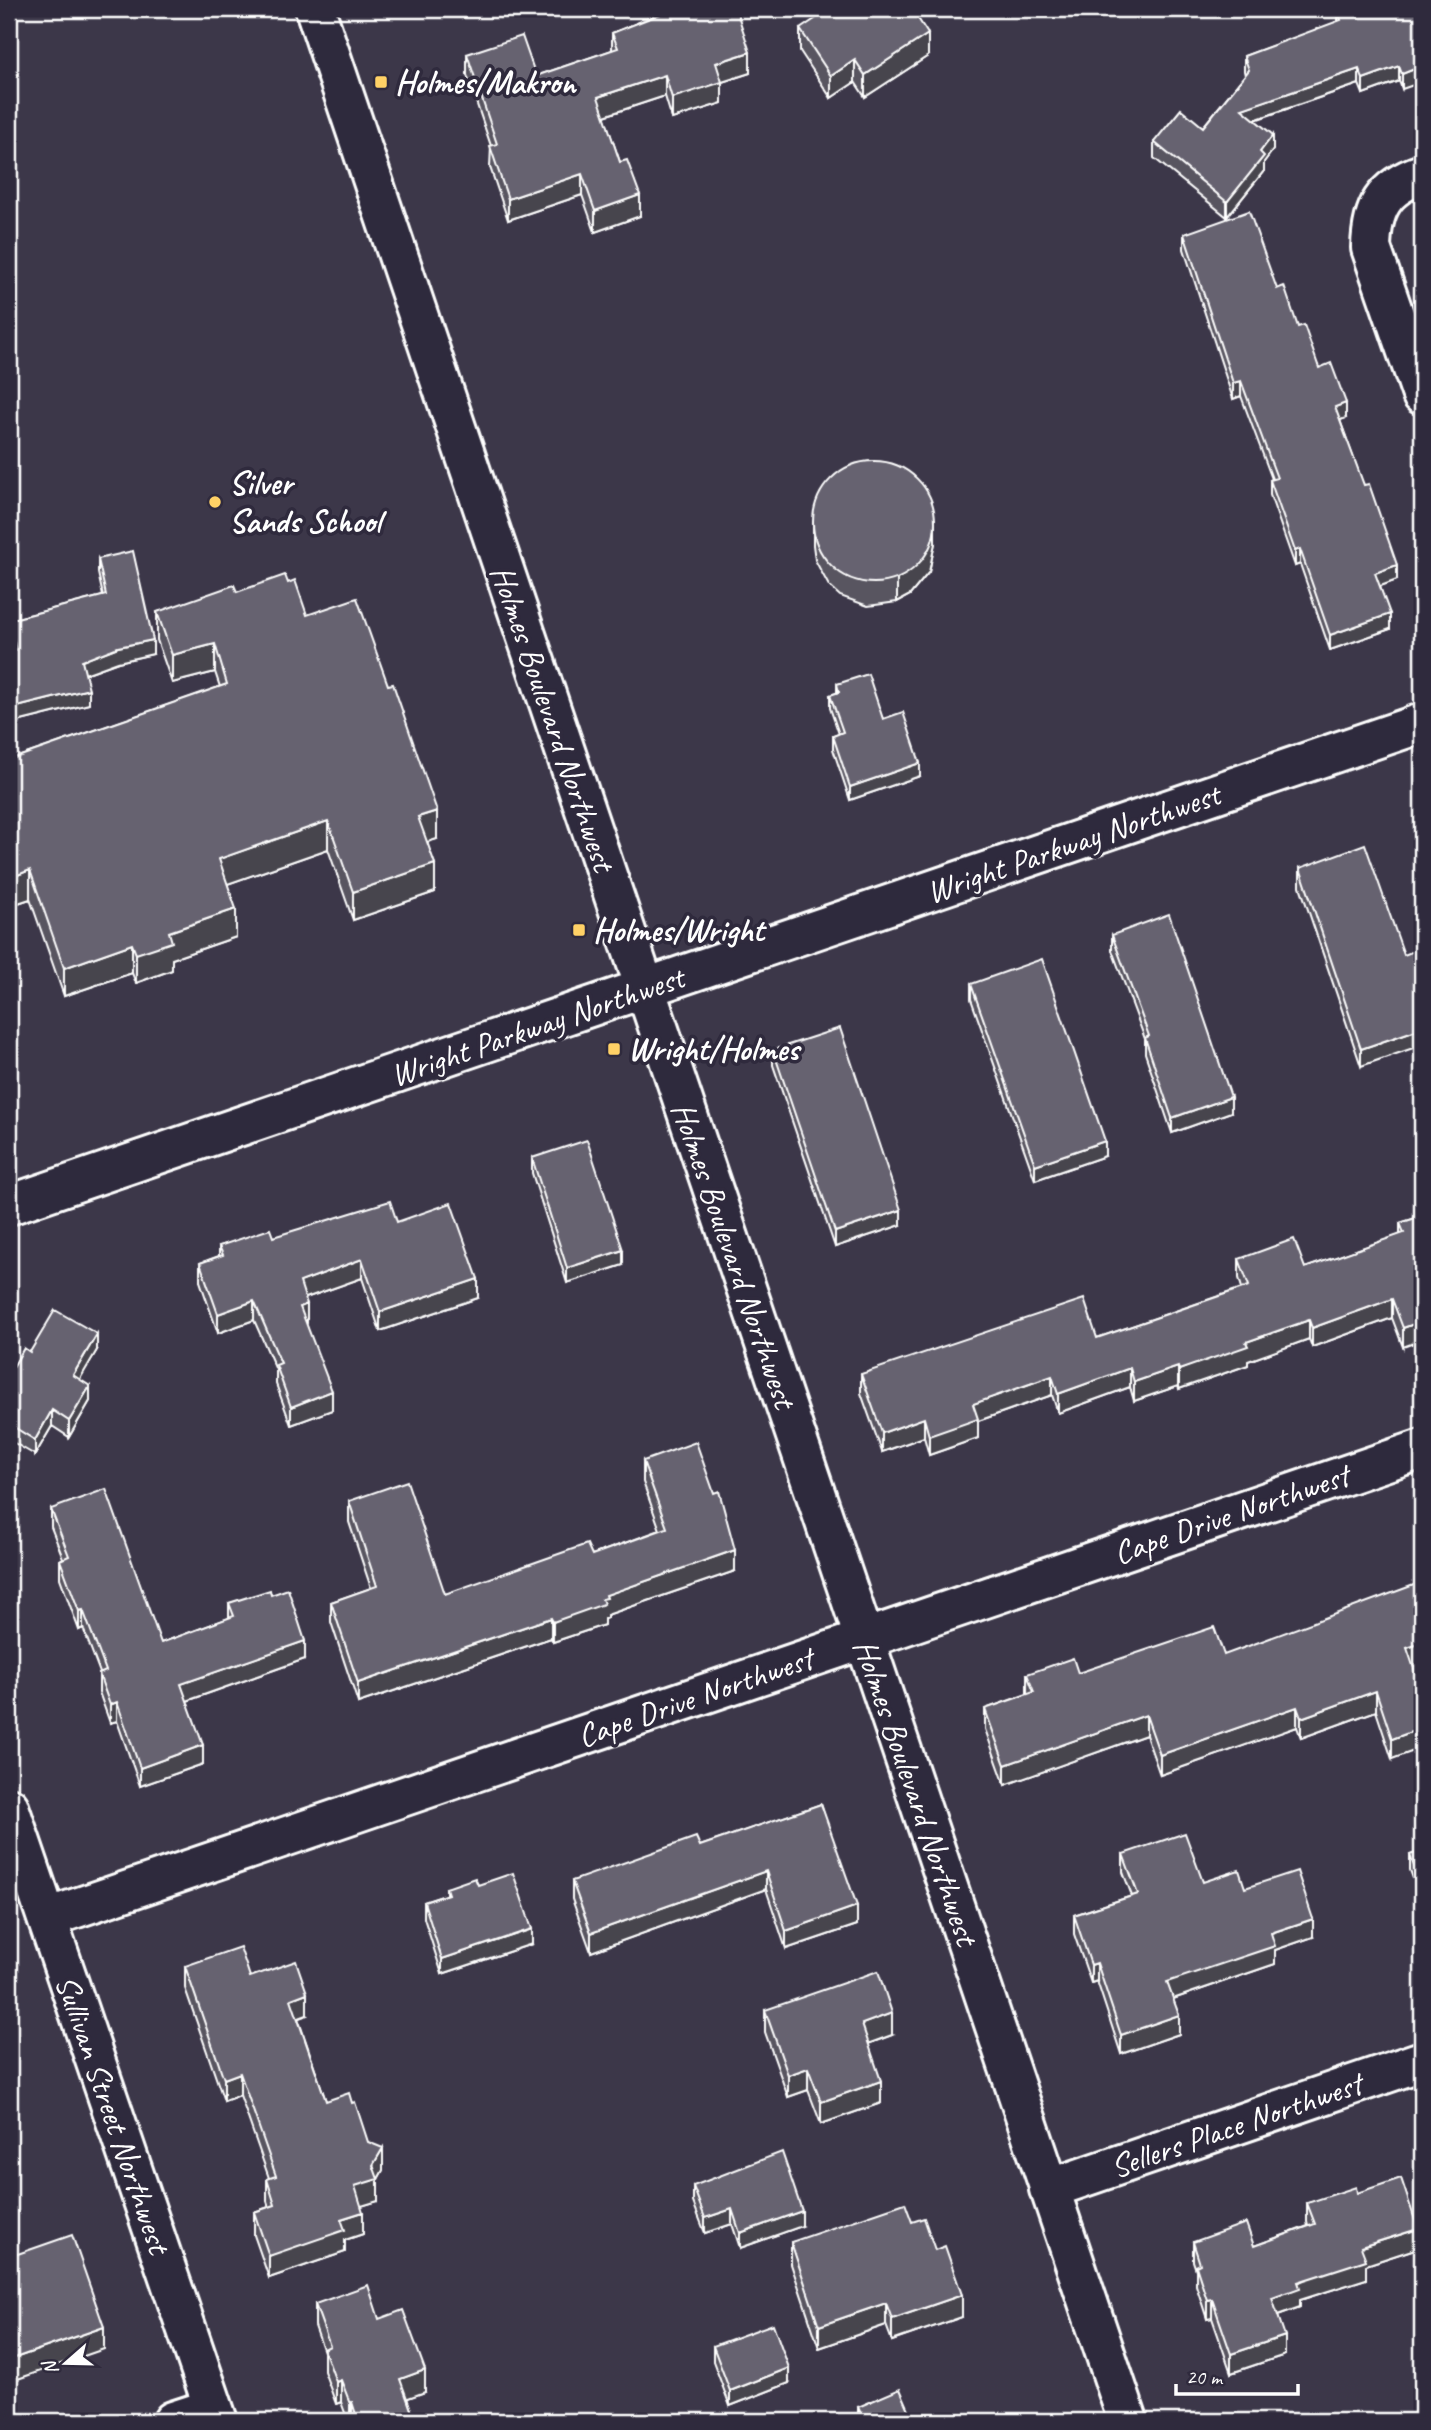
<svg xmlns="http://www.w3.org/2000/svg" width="1431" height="2430" viewBox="0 0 1431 2430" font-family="Caveat,sans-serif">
<rect width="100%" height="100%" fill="#3c3749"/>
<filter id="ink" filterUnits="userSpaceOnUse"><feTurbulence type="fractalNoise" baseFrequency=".0143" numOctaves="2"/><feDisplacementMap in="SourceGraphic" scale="14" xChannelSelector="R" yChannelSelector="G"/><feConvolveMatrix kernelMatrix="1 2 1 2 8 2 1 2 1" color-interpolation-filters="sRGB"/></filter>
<g filter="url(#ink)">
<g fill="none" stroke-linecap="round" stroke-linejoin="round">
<defs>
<path id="minor" d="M 1422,174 C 1383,187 1372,208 1371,248 L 1422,395
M 9,1807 L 218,2421
M 47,1918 L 1422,1449
M 1049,2189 L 1422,2061
M 173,2421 L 213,2408"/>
<path id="tertiary" d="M 315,9 L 1128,2421
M 9,1205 L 1422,723"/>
</defs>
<!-- minor casing -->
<use href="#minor" stroke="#fff" stroke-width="44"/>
<!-- tertiary casing -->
<use href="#tertiary" stroke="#fff" stroke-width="44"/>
<!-- minor -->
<use href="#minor" stroke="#2f2a3d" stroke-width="38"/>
<!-- tertiary -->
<use href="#tertiary" stroke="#2f2a3d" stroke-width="38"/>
</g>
<!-- wall -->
<path fill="#585460" stroke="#fff" stroke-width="2" d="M 671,9 L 736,9 L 750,73 L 722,82 L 722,103 L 672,119 L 665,96 L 604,116 L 620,162 L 640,216 L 595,232 L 582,195 L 508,220 L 490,167 L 491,146 L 467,75 L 467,54 L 536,76 L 612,50 L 612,33 Z
M 1422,9 L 1402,89 L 1399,81 L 1363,94 L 1359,84 L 1255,120 L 1273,150 L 1264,162 L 1264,171 L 1227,217 L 1154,158 L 1154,142 L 1203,127 L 1245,75 L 1244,71 L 1244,56 L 1338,22 L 1338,11 Z
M 800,29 L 928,56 L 865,97 L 855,82 L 831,98 L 800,51 Z
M 1184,234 L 1277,289 L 1346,418 L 1340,420 L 1397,580 L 1380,586 L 1390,629 L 1330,650 L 1300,564 L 1295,566 L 1270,495 L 1270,480 L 1272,479 L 1241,396 L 1233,399 L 1184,249 Z
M 813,523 L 935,543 L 929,572 L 910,595 L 897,602 L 868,606 L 840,596 L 829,586 L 815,560 L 813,545 Z
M 98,559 L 153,654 L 118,662 L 85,674 L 89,704 L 13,723 L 12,716 L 9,717 L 9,652 L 12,651 L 9,635 L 9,620 L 103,596 L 98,573 Z
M 288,583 L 437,839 L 427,842 L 435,892 L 353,920 L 328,849 L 227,884 L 236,937 L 172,959 L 172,970 L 136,983 L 132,973 L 64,996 L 30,899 L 15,904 L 14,901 L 9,760 L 220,687 L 215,672 L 172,683 L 157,640 L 157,612 L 237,592 Z
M 837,684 L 883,719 L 920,776 L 850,800 L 833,749 L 833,736 L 839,734 L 830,708 L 830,695 L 837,693 Z
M 1300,868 L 1404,955 L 1361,1066 L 1300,886 Z
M 1112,935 L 1231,1112 L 1172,1133 L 1145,1053 L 1145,1039 L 1112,950 Z
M 971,984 L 1105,1156 L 1035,1180 L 971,999 Z
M 773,1050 L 901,1225 L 835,1247 L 773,1065 Z
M 532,1158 L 623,1265 L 567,1283 L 532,1173 Z
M 1422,1216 L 1403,1347 L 1392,1318 L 1312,1347 L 1309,1339 L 1248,1361 L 1248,1365 L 1179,1389 L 1178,1386 L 1134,1401 L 1130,1387 L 1058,1413 L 1052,1395 L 978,1421 L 978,1438 L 929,1455 L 924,1437 L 882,1452 L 861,1393 L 861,1374 L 1097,1338 L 1242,1288 L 1239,1278 L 1239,1259 L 1305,1268 L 1400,1235 L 1400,1223 Z
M 397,1222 L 478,1298 L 380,1331 L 362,1278 L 305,1298 L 306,1323 L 332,1410 L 291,1425 L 276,1384 L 276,1370 L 254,1320 L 218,1333 L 200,1281 L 200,1263 L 219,1256 L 219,1246 L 273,1237 Z
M 97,1350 L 79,1379 L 90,1401 L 69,1437 L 52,1426 L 35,1455 L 9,1440 L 9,1374 L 30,1352 Z
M 643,1461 L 735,1571 L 607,1615 L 607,1618 L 604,1619 L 604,1625 L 553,1642 L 551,1638 L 358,1703 L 331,1622 L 331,1602 L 371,1588 L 349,1522 L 349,1501 L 445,1594 L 592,1555 L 660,1530 L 643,1482 Z
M 51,1509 L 161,1643 L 229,1618 L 229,1603 L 271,1595 L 305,1659 L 187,1701 L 203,1764 L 140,1786 L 117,1721 L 110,1723 L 99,1692 L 99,1674 L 100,1673 L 83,1628 L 79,1630 L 60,1578 L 60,1560 L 63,1558 L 51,1527 Z
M 1224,1655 L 1422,1663 L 1413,1666 L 1392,1759 L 1376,1711 L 1301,1738 L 1297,1727 L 1160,1775 L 1146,1735 L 1005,1785 L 985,1729 L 985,1709 L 1027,1694 L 1027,1674 L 1078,1673 Z
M 821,1804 L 857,1925 L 786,1949 L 766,1889 L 591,1952 L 572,1899 L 572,1881 L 700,1846 Z
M 1422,1851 L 1422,1903 L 1410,1870 L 1410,1855 Z
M 1123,1854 L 1203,1882 L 1245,1888 L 1313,1937 L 1275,1950 L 1275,1964 L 1173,1999 L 1179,2034 L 1121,2054 L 1097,1981 L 1091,1983 L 1074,1934 L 1074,1915 L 1132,1896 L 1123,1872 Z
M 478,1885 L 532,1944 L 442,1974 L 424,1918 L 424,1902 L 446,1895 L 446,1888 Z
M 185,1966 L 250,1977 L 307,2015 L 298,2018 L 326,2101 L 368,2142 L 383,2170 L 378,2179 L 378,2201 L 361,2206 L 363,2234 L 345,2240 L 345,2252 L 269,2278 L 254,2235 L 254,2212 L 269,2207 L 267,2201 L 267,2179 L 269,2178 L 240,2095 L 224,2101 L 185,1988 Z
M 765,2010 L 892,2035 L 868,2044 L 881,2103 L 821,2124 L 808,2090 L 788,2097 L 765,2032 Z
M 693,2186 L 802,2226 L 740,2248 L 732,2224 L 705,2233 L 693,2202 Z
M 1357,2193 L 1418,2248 L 1366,2265 L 1366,2279 L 1300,2300 L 1300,2307 L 1278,2315 L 1285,2355 L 1231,2373 L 1212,2318 L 1207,2319 L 1196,2285 L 1196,2270 L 1193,2261 L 1193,2242 L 1254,2246 L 1308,2226 L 1307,2222 L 1307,2203 Z
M 912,2222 L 935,2250 L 962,2317 L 892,2341 L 886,2325 L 819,2348 L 791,2264 L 791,2242 Z
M 315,2304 L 379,2319 L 425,2392 L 407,2398 L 415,2421 L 348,2421 L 341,2402 L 336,2404 L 324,2371 L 324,2352 L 315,2326 Z
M 713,2346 L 789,2383 L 730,2406 L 713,2361 Z
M 858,2407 L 914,2421 L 858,2421 Z"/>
<!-- shaded-wall -->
<path fill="#47454e" stroke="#fff" stroke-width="2" d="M 928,34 L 928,56 L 865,97 L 865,75 Z
M 750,52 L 750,73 L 722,82 L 722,103 L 672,119 L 672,98 L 716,63 Z
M 855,60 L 855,82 L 831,98 L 831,76 Z
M 1399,66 L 1399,81 L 1363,94 L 1363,79 Z
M 1422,66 L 1422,82 L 1402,89 L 1402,74 Z
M 1359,69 L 1359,84 L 1242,124 L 1242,109 Z
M 665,75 L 665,96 L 598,118 L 598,97 Z
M 1273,135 L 1273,150 L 1264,162 L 1264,171 L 1227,217 L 1227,202 L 1260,152 Z
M 582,174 L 582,195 L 508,220 L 508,199 Z
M 640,195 L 640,216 L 595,232 L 595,211 Z
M 1241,381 L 1241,396 L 1233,399 L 1233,383 Z
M 1346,403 L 1346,418 L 1335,422 L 1335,407 Z
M 935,521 L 935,543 L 929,572 L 910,595 L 897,602 L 897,580 Z
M 1300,549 L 1300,564 L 1295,566 L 1295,551 Z
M 1397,565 L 1397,580 L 1375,588 L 1375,573 Z
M 1390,614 L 1390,629 L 1330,650 L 1330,635 Z
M 153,640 L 153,654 L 118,662 L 82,675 L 82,661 L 118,647 Z
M 215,644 L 215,672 L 172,683 L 172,655 Z
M 89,689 L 89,704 L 13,723 L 13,708 Z
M 12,702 L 12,716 L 9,717 L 9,703 Z
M 920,763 L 920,776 L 850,800 L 850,787 Z
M 437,811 L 437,839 L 418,845 L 418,817 Z
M 328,821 L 328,849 L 219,887 L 219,859 Z
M 435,864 L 435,892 L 353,920 L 353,892 Z
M 30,870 L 30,899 L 15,904 L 15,876 Z
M 14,873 L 14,901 L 9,903 L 9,874 Z
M 236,909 L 236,937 L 172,959 L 172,970 L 136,983 L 136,954 L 169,932 Z
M 132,944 L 132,973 L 64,996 L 64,968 Z
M 1422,1028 L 1422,1045 L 1361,1066 L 1361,1049 Z
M 1231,1097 L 1231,1112 L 1172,1133 L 1172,1118 Z
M 1105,1141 L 1105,1156 L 1035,1180 L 1035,1165 Z
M 901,1210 L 901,1225 L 835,1247 L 835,1232 Z
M 623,1250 L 623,1265 L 567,1283 L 567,1268 Z
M 362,1259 L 362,1278 L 300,1300 L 300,1282 Z
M 478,1279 L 478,1298 L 380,1331 L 380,1312 Z
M 1392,1299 L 1392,1318 L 1312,1347 L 1312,1328 Z
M 254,1301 L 254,1320 L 218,1333 L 218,1314 Z
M 307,1304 L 307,1323 L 300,1325 L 300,1307 Z
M 1309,1320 L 1309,1339 L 1248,1361 L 1248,1365 L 1179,1389 L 1179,1370 L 1246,1342 Z
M 1422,1321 L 1422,1340 L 1403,1347 L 1403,1328 Z
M 97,1334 L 97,1350 L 73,1391 L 73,1375 Z
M 1178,1367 L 1178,1386 L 1134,1401 L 1134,1382 Z
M 1130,1368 L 1130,1387 L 1058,1413 L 1058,1394 Z
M 1052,1376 L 1052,1395 L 978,1421 L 978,1438 L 929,1455 L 929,1436 L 973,1404 Z
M 90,1386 L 90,1401 L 69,1437 L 69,1421 Z
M 332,1391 L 332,1410 L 291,1425 L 291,1407 Z
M 52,1410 L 52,1426 L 35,1455 L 35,1440 Z
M 924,1418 L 924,1437 L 882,1452 L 882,1433 Z
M 735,1550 L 735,1571 L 607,1615 L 607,1618 L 604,1619 L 604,1625 L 553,1642 L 553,1622 L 602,1599 L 606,1595 Z
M 83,1610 L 83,1628 L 79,1630 L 79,1611 Z
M 551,1618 L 551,1638 L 358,1703 L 358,1683 Z
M 305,1641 L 305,1659 L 181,1703 L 181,1684 Z
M 1422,1643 L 1422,1663 L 1407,1668 L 1407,1648 Z
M 1376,1691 L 1376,1711 L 1301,1738 L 1301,1718 Z
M 117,1702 L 117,1721 L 110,1723 L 110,1705 Z
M 1297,1707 L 1297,1727 L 1160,1775 L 1160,1755 Z
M 1146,1715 L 1146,1735 L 1005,1785 L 1005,1765 Z
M 1422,1728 L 1422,1748 L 1392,1759 L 1392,1739 Z
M 203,1745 L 203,1764 L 140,1786 L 140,1768 Z
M 766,1871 L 766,1889 L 591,1952 L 591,1933 Z
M 857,1906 L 857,1925 L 786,1949 L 786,1931 Z
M 1313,1919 L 1313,1937 L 1275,1950 L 1275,1964 L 1167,2001 L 1167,1982 L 1271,1933 Z
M 532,1929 L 532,1944 L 442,1974 L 442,1959 Z
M 1097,1963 L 1097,1981 L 1091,1983 L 1091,1965 Z
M 307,1993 L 307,2015 L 291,2021 L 291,1999 Z
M 892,2013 L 892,2035 L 862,2046 L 862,2024 Z
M 1179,2015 L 1179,2034 L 1121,2054 L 1121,2035 Z
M 808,2068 L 808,2090 L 788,2097 L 788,2075 Z
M 240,2073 L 240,2095 L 224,2101 L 224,2079 Z
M 881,2081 L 881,2103 L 821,2124 L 821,2102 Z
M 383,2148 L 383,2170 L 378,2179 L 378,2201 L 355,2208 L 355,2186 L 373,2165 Z
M 732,2209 L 732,2224 L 705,2233 L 705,2218 Z
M 802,2211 L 802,2226 L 740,2248 L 740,2233 Z
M 363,2212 L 363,2234 L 345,2240 L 345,2252 L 269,2278 L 269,2256 L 341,2219 Z
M 1418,2229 L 1418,2248 L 1366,2265 L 1366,2279 L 1300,2300 L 1300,2307 L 1272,2317 L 1272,2298 L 1361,2247 Z
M 962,2295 L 962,2317 L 892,2341 L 892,2319 Z
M 1212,2299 L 1212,2318 L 1207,2319 L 1207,2300 Z
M 886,2303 L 886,2325 L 819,2348 L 819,2326 Z
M 104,2327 L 104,2349 L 9,2382 L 9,2360 Z
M 1285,2336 L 1285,2355 L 1231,2373 L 1231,2354 Z
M 789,2368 L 789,2383 L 730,2406 L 730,2391 Z
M 425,2370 L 425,2392 L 400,2401 L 400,2379 Z
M 341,2380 L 341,2402 L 336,2404 L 336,2382 Z
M 352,2402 L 352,2421 L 350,2421 L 350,2403 Z"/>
<!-- building -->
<path fill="#666270" stroke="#fff" stroke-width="2" d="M 673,9 L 736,9 L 750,52 L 716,63 L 722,82 L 672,98 L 665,75 L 598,97 L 620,162 L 627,160 L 640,195 L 595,211 L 582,174 L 508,199 L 490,146 L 497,144 L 467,54 L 522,36 L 536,76 L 618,48 L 612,33 Z
M 830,9 L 912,9 L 928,34 L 865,75 L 855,60 L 831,76 L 800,29 Z
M 1344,9 L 1422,9 L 1422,66 L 1402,74 L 1399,66 L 1363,79 L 1359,69 L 1242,109 L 1273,135 L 1260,152 L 1264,156 L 1227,202 L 1154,142 L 1181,109 L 1203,127 L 1249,70 L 1244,56 L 1341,20 L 1338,11 Z
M 1249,211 L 1277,289 L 1284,286 L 1298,327 L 1304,325 L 1319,368 L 1331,363 L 1346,403 L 1335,407 L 1364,485 L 1369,484 L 1397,565 L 1375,573 L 1390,614 L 1330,635 L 1300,549 L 1295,551 L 1270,480 L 1277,478 L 1241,381 L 1233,383 L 1184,234 Z
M813 522a61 61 0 1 1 122 0a61 61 0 1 1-122 0Z
M 133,551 L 153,640 L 118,647 L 82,661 L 89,689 L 13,708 L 12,702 L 9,703 L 9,652 L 16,650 L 9,620 L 106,595 L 98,559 Z
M 285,575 L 288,583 L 295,580 L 307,615 L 357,598 L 388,685 L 393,684 L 437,811 L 418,817 L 435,864 L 353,892 L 328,821 L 219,859 L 236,909 L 169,932 L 172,942 L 136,954 L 132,944 L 64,968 L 30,870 L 15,876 L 14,873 L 9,874 L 9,760 L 227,684 L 215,644 L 172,655 L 157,612 L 234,585 L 237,592 Z
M 868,674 L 883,719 L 903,712 L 920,763 L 850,787 L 833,736 L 843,732 L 830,695 L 839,692 L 837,684 Z
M 1365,844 L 1404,955 L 1422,948 L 1422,1028 L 1361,1049 L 1300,868 Z
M 1169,914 L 1231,1097 L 1172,1118 L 1145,1038 L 1149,1036 L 1112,935 Z
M 1042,959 L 1105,1141 L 1035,1165 L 971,984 Z
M 840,1028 L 901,1210 L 835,1232 L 773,1050 Z
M 587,1140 L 623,1250 L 567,1268 L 532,1158 Z
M 390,1201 L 397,1222 L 451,1203 L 478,1279 L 380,1312 L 362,1259 L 300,1282 L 307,1304 L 300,1307 L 332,1391 L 291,1407 L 276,1365 L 281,1363 L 254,1301 L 218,1314 L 200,1263 L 223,1255 L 219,1246 L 270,1229 L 273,1237 Z
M 1422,1216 L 1422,1321 L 1403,1328 L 1392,1299 L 1312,1328 L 1309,1320 L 1246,1342 L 1248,1346 L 1179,1370 L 1178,1367 L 1134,1382 L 1130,1368 L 1058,1394 L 1052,1376 L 973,1404 L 978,1419 L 929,1436 L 924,1418 L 882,1433 L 861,1374 L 1084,1299 L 1097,1338 L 1249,1286 L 1239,1259 L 1294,1239 L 1305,1268 L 1404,1233 L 1400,1223 Z
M 55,1310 L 97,1334 L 73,1375 L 90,1386 L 69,1421 L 52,1410 L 35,1440 L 9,1424 L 9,1374 L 24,1348 L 30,1352 Z
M 696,1442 L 714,1493 L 719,1491 L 735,1550 L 606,1595 L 607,1598 L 602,1599 L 604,1604 L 553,1622 L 551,1618 L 358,1683 L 331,1602 L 377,1586 L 349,1501 L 407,1481 L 445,1594 L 587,1544 L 592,1555 L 667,1528 L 643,1461 Z
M 106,1489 L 161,1643 L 234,1616 L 229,1603 L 270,1590 L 271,1595 L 288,1589 L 305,1641 L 181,1684 L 203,1745 L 140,1768 L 117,1702 L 110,1705 L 99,1674 L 106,1671 L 83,1610 L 79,1611 L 60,1560 L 69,1556 L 51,1509 Z
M 1422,1582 L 1422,1643 L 1407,1648 L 1422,1692 L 1422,1728 L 1392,1739 L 1376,1691 L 1301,1718 L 1297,1707 L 1160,1755 L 1146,1715 L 1005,1765 L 985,1709 L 1034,1692 L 1027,1674 L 1073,1658 L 1078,1673 L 1214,1627 L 1224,1655 Z
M 821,1804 L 857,1906 L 786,1931 L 766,1871 L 591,1933 L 572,1881 L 696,1837 L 700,1846 Z
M 1185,1833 L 1203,1882 L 1239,1870 L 1245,1888 L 1297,1871 L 1313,1919 L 1271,1933 L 1275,1946 L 1167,1982 L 1179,2015 L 1121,2035 L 1097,1963 L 1091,1965 L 1074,1915 L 1138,1894 L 1123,1854 Z
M 1422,1851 L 1422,1888 L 1410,1855 Z
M 513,1873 L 532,1929 L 442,1959 L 424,1902 L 448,1894 L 446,1888 L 475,1878 L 478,1885 Z
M 240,1947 L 250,1977 L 296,1961 L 307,1993 L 291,1999 L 326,2101 L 349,2093 L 352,2103 L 355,2102 L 368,2142 L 383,2148 L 373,2165 L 378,2179 L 355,2186 L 363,2212 L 341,2219 L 345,2230 L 269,2256 L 254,2212 L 275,2205 L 267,2179 L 276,2176 L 240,2073 L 224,2079 L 185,1966 Z
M 878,1971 L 892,2013 L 862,2024 L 881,2081 L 821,2102 L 808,2068 L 788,2075 L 765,2010 Z
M 782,2152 L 802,2211 L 740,2233 L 732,2209 L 705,2218 L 693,2186 Z
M 1401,2178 L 1418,2229 L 1361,2247 L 1366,2260 L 1298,2282 L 1300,2288 L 1272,2298 L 1285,2336 L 1231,2354 L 1212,2299 L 1207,2300 L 1196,2266 L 1200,2264 L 1193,2242 L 1246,2223 L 1254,2246 L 1315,2224 L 1307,2203 L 1356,2187 L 1357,2193 Z
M 905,2203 L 912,2222 L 924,2218 L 935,2250 L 945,2246 L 962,2295 L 892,2319 L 886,2303 L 819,2326 L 791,2242 Z
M 72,2235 L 104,2327 L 9,2360 L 9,2257 Z
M 368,2285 L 379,2319 L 403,2310 L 425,2370 L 400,2379 L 415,2421 L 358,2421 L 352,2402 L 350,2403 L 341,2380 L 336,2382 L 324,2349 L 330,2346 L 315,2304 Z
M 773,2324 L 789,2368 L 730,2391 L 713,2346 Z
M 900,2389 L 914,2421 L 864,2421 L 858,2407 Z"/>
</g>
<!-- markers -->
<g fill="#ffd166" stroke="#2f2a3d" stroke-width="2.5">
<rect x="374" y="75" width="14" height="14" rx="3.5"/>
<circle cx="215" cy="502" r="7"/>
<rect x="572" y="923" width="14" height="14" rx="3.5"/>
<rect x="607" y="1042" width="14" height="14" rx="3.5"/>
</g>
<g text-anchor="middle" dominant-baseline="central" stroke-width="7" stroke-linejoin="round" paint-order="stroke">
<!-- poi labels -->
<g font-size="33" font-weight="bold" fill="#fff" stroke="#2f2a3d" text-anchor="start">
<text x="395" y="82">Holmes/Makron</text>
<text x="229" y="483">Silver<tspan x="229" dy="38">Sands School</tspan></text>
<text x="593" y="930">Holmes/Wright</text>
<text x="628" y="1049">Wright/Holmes</text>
</g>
<!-- street labels -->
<g font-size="33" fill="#fff" stroke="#2f2a3d">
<text transform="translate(553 718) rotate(71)">Holmes Boulevard Northwest</text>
<text transform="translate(1073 843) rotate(-19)">Wright Parkway Northwest</text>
<text transform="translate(537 1026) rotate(-19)">Wright Parkway Northwest</text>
<text transform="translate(734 1255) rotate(71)">Holmes Boulevard Northwest</text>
<text transform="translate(1231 1514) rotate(-19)">Cape Drive Northwest</text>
<text transform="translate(695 1697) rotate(-19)">Cape Drive Northwest</text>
<text transform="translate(916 1792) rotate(71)">Holmes Boulevard Northwest</text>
<text transform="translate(113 2114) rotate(71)">Sullivan Street Northwest</text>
<text transform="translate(1236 2125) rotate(-19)">Sellers Place Northwest</text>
</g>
</g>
<!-- margin -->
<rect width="1431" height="2430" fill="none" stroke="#2f2a3d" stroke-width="35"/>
<rect x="18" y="18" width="1396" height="2395" fill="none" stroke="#fff" stroke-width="2.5" filter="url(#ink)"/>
<!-- north arrow -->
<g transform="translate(66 2363) rotate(250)" stroke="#2f2a3d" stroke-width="5" paint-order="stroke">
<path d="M0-5L12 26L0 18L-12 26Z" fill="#ffffff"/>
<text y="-10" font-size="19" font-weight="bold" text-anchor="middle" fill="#ffffff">N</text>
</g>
<!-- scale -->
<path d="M1176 2384v10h122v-10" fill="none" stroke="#ffffff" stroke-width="3.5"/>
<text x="1186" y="2384" font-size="21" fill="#ffffff" stroke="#2f2a3d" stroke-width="5" paint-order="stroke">20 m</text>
</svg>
